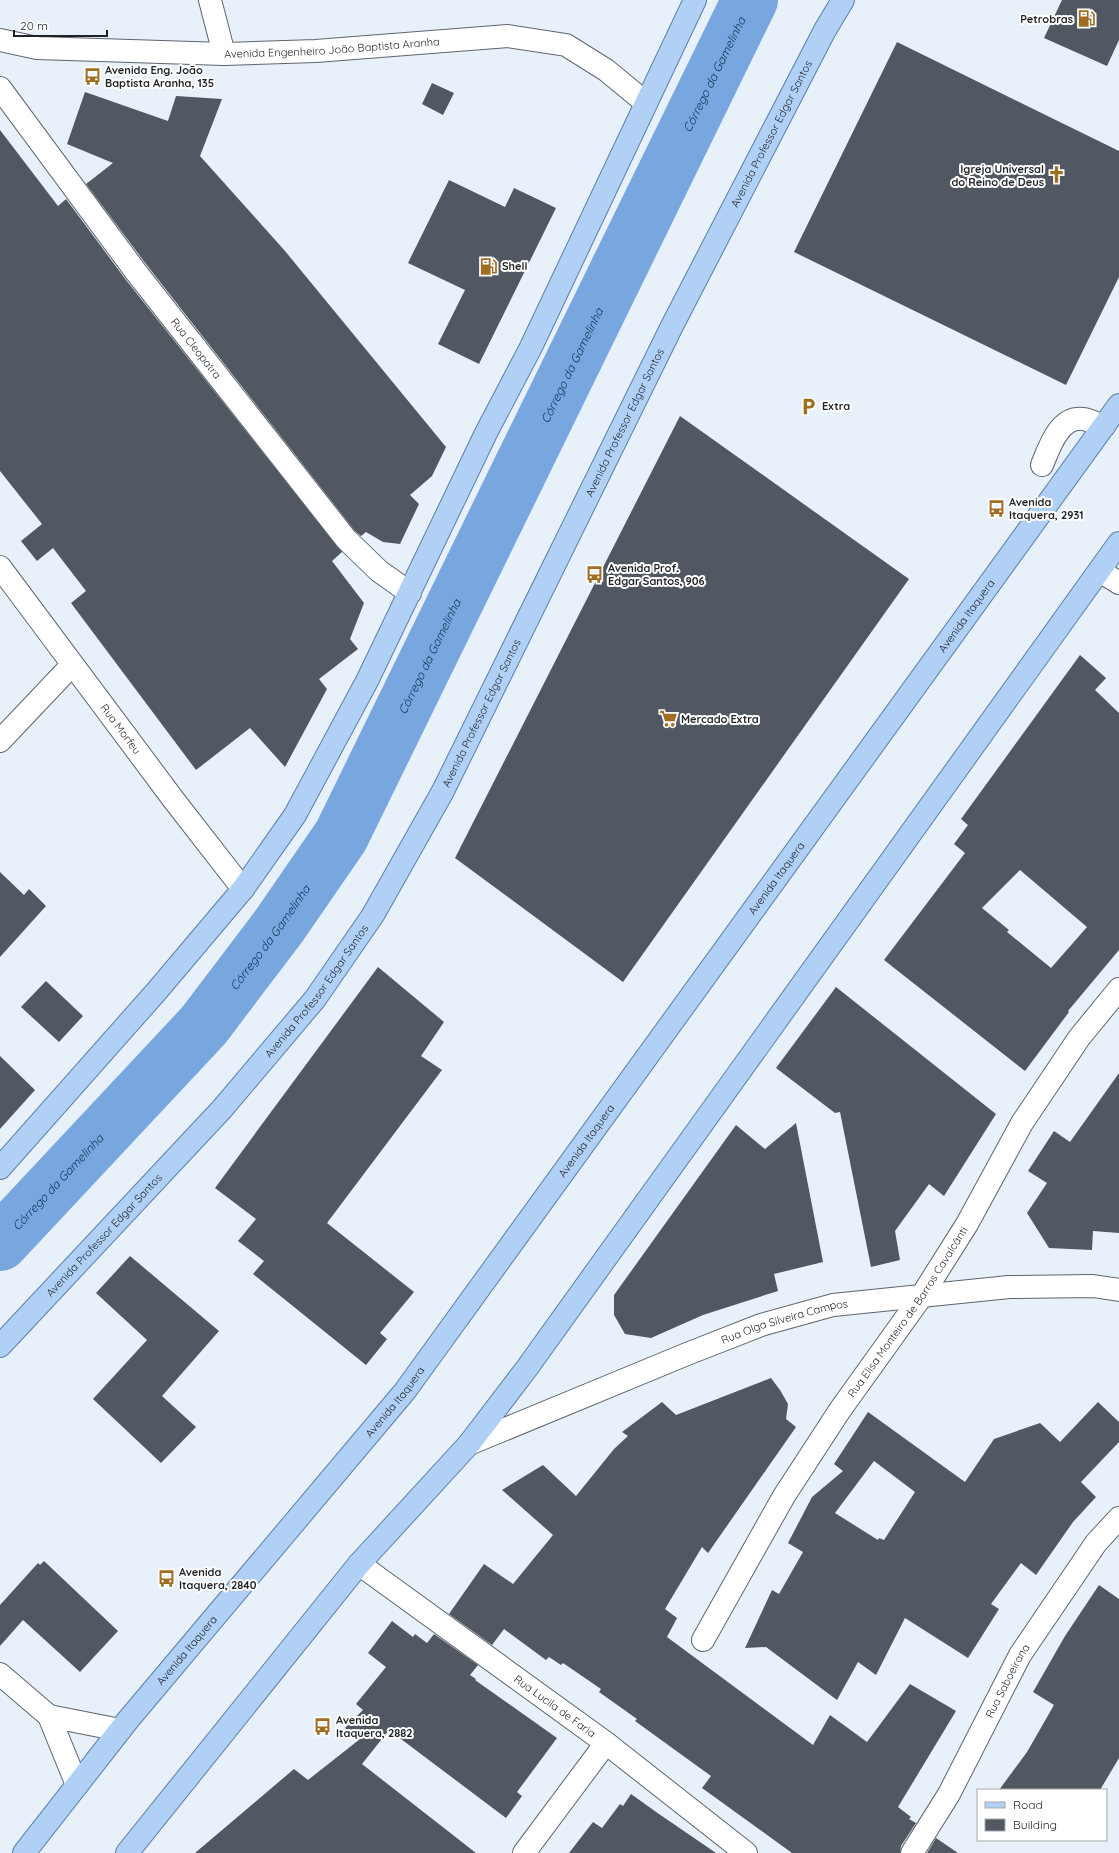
<svg xmlns="http://www.w3.org/2000/svg" width="1119" height="1853" viewBox="0 0 1119 1853" font-family="Quicksand,sans-serif">
<rect width="100%" height="100%" fill="#e8f0fa"/>
<g fill="none" stroke-linecap="round" stroke-linejoin="round">
<!-- river -->
<path stroke="#78a7df" stroke-width="56" id="s1" d="M 0,1243 L 204,1025 L 279,926 L 341,836 L 750,0"/>
</g>
<!-- building -->
<path fill="#525861" fill-rule="evenodd" d="M 1062,0 L 1119,0 L 1119,40 L 1107,66 L 1044,38 Z
M 897,42 L 1119,151 L 1119,277 L 1066,385 L 794,252 Z
M 432,83 L 454,93 L 443,115 L 422,104 Z
M 85,92 L 168,121 L 176,96 L 222,99 L 200,156 L 285,251 L 446,447 L 432,476 L 410,495 L 419,504 L 400,544 L 383,542 L 366,532 L 361,536 L 355,531 L 146,264 L 86,184 L 113,163 L 67,144 Z
M 0,130 L 58,206 L 66,199 L 126,280 L 342,552 L 332,561 L 364,603 L 350,639 L 358,649 L 319,679 L 327,689 L 285,767 L 250,728 L 196,770 L 71,603 L 86,591 L 53,548 L 37,561 L 21,541 L 42,524 L 0,471 Z
M 449,180 L 505,207 L 514,188 L 556,208 L 479,364 L 438,344 L 465,290 L 408,263 Z
M 680,416 L 909,579 L 623,982 L 455,858 Z
M 1080,655 L 1106,678 L 1095,690 L 1119,713 L 1119,950 L 1068,1011 L 1069,1012 L 1025,1071 L 884,960 L 965,853 L 954,844 L 968,825 L 961,819 ZM 1020,870 L 1087,927 L 1051,968 L 1007,932 L 1009,930 L 982,908 Z
M 0,872 L 24,895 L 29,889 L 46,906 L 0,957 Z
M 378,967 L 444,1022 L 421,1056 L 442,1070 L 327,1223 L 414,1292 L 380,1333 L 387,1339 L 366,1365 L 253,1274 L 264,1261 L 238,1241 L 256,1219 L 215,1188 Z
M 46,981 L 83,1016 L 59,1042 L 21,1007 Z
M 836,987 L 996,1114 L 944,1196 L 929,1184 L 895,1231 L 900,1260 L 871,1267 L 840,1112 L 835,1113 L 776,1068 Z
M 0,1056 L 35,1090 L 0,1129 Z
M 1119,1073 L 1119,1233 L 1093,1231 L 1092,1250 L 1049,1248 L 1027,1213 L 1047,1183 L 1028,1171 L 1054,1131 L 1070,1142 Z
M 796,1123 L 823,1262 L 774,1274 L 778,1291 L 703,1315 L 651,1338 L 625,1334 L 614,1315 L 614,1295 L 736,1125 L 765,1149 Z
M 130,1256 L 219,1331 L 162,1396 L 196,1427 L 161,1463 L 93,1399 L 147,1340 L 96,1293 Z
M 771,1378 L 780,1390 L 788,1404 L 786,1419 L 796,1427 L 708,1553 L 702,1547 L 665,1609 L 677,1618 L 667,1637 L 813,1745 L 830,1715 L 867,1742 L 910,1684 L 956,1711 L 898,1807 L 911,1817 L 909,1819 L 916,1823 L 901,1846 L 900,1853 L 792,1853 L 702,1788 L 711,1776 L 635,1721 L 637,1719 L 599,1692 L 601,1689 L 563,1663 L 561,1665 L 549,1657 L 546,1660 L 504,1629 L 492,1645 L 449,1614 L 484,1564 L 513,1584 L 553,1535 L 502,1490 L 543,1465 L 576,1496 L 614,1449 L 628,1436 L 622,1432 L 662,1402 L 676,1415 Z
M 1098,1402 L 1119,1422 L 1119,1442 L 1081,1482 L 1096,1497 L 1073,1522 L 1036,1575 L 1021,1563 L 991,1604 L 999,1609 L 968,1658 L 905,1618 L 876,1675 L 858,1662 L 837,1700 L 766,1647 L 745,1648 L 772,1590 L 779,1594 L 803,1552 L 788,1543 L 812,1497 L 843,1471 L 834,1464 L 868,1412 L 965,1482 L 994,1439 L 1040,1423 L 1060,1442 ZM 874,1461 L 915,1492 L 884,1540 L 879,1538 L 878,1540 L 835,1513 Z
M 44,1561 L 118,1631 L 80,1672 L 23,1620 L 0,1646 L 0,1605 L 38,1563 L 40,1565 Z
M 1099,1585 L 1119,1599 L 1119,1758 L 1100,1790 L 999,1790 L 1027,1752 L 1054,1705 L 1033,1692 L 1065,1636 Z
M 392,1621 L 413,1637 L 415,1634 L 427,1643 L 434,1634 L 478,1665 L 470,1675 L 476,1679 L 475,1680 L 557,1738 L 517,1792 L 522,1796 L 506,1818 L 389,1730 L 362,1764 L 476,1853 L 195,1853 L 294,1769 L 308,1780 L 360,1739 L 345,1728 L 363,1710 L 356,1704 L 386,1667 L 368,1653 Z
M 631,1794 L 659,1814 L 716,1853 L 569,1853 L 593,1822 L 602,1828 L 620,1804 L 623,1806 Z
M 936,1838 L 958,1853 L 927,1853 Z"/>
<g fill="none" stroke-linecap="round" stroke-linejoin="round">
<defs>
<g id="minor">
<path d="M 210,0 L 224,54"/>
<path id="s2" d="M 0,40 L 37,48 L 224,54 L 316,51 L 508,36 L 566,45 L 606,70 L 646,103"/>
<path id="s3" d="M 0,88 L 136,272 L 346,539 L 379,571 L 410,593"/>
<path d="M 1042,465 C 1049,448 1059,416 1083,419 C 1090,420 1097,424 1104,426"/>
<path id="s4" d="M 0,567 L 173,799 L 243,889"/>
<path d="M 1100,571 L 1119,583"/>
<path d="M 0,741 L 72,665"/>
<path id="s5" d="M 469,1444 L 687,1354 L 761,1325 L 833,1305 L 1009,1287 L 1093,1286 L 1119,1290"/>
<path id="s6" d="M 359,1564 L 606,1743 L 746,1853"/>
<path id="s7" d="M 703,1640 L 784,1496 L 840,1410 L 921,1297 L 967,1224 L 1022,1123 L 1079,1038 L 1119,989"/>
<path d="M 0,1674 L 49,1716 L 77,1785"/>
<path d="M 49,1716 L 120,1730"/>
<path d="M 524,1853 L 606,1743"/>
<path id="s8" d="M 912,1853 L 949,1794 L 1020,1655 L 1096,1543 L 1119,1518"/>
</g>
<g id="major">
<path d="M 0,1168 L 156,992 L 243,889 L 295,815 L 367,681 L 486,433 L 531,347 L 695,0"/>
<path id="s9" d="M 0,1346 L 222,1109 L 315,999 L 373,915 L 443,791 L 673,324 L 825,30 L 843,0"/>
<path id="s10" d="M 24,1853 L 128,1720 L 405,1391 L 1119,405"/>
<path d="M 127,1853 L 359,1564 L 469,1444 L 527,1368 L 1119,543"/>
</g>
</defs>
<!-- minor casing -->
<use href="#minor" stroke="#5e656e" stroke-width="24"/>
<!-- major casing -->
<use href="#major" stroke="#5b7fa9" stroke-width="24"/>
<!-- minor -->
<use href="#minor" stroke="#fff" stroke-width="22"/>
<!-- major -->
<use href="#major" stroke="#b0d0f6" stroke-width="22"/>
</g>
<!-- icons -->
<defs>
<symbol id="fuel-bare" viewBox="-9 -9 18 18"><path d="M-5.5-6h7V0h2V4h1.3V-2.5L3-4.5l.8-.8L6-3V5H2.5V1h-1V6h-7ZM-4.2-4.7v3.2H.2V-4.7Z" fill="#9f6e23" stroke="#fff" stroke-width="2.5" paint-order="stroke"/></symbol>
<symbol id="bus-bare" viewBox="-9 -9 18 18"><path d="M-5-6H5V4H4V6H2V4H-2V6H-4V4H-5ZM-3.5-4V0h7V-4ZM-3.5 1.2v1.5H-2V1.2ZM2 1.2v1.5H3.5V1.2Z" fill="#9f6e23" stroke="#fff" stroke-width="2.5" paint-order="stroke"/></symbol>
<symbol id="church-bare" viewBox="-9 -9 18 18"><path d="M-1.2-6h2.4v3.5h3.3v2.4h-3.3V6h-2.4V-.1h-3.3v-2.4h3.3Z" fill="#9f6e23" stroke="#fff" stroke-width="2.5" paint-order="stroke"/></symbol>
<symbol id="parking-bare" viewBox="-9 -9 18 18"><path d="M-3.5-5.5H1a3.5 3.5 0 0 1 0 7H-1V5.5H-3.5ZM-1-3.4V-.6H.8a1.4 1.4 0 0 0 0-2.8Z" fill="#9f6e23" stroke="#fff" stroke-width="2.5" paint-order="stroke"/></symbol>
<symbol id="supermarket-bare" viewBox="-9 -9 18 18"><path d="M-6-5.5h2.5l.6 2H6L4.5 2H-2.5L-4.4-4H-6ZM-1.5 3.2a1.3 1.3 0 1 0 .1 0ZM3 3.2a1.3 1.3 0 1 0 .1 0Z" fill="#9f6e23" stroke="#fff" stroke-width="2.5" paint-order="stroke"/></symbol>
</defs>
<g fill-rule="evenodd">
<use href="#fuel-bare" x="1074" y="6" width="25" height="25"/>
<use href="#bus-bare" x="80" y="64" width="25" height="25"/>
<use href="#church-bare" x="1044" y="162" width="25" height="25"/>
<use href="#fuel-bare" x="476" y="254" width="25" height="25"/>
<use href="#parking-bare" x="796" y="394" width="25" height="25"/>
<use href="#bus-bare" x="984" y="496" width="25" height="25"/>
<use href="#bus-bare" x="582" y="562" width="25" height="25"/>
<use href="#supermarket-bare" x="656" y="706" width="25" height="25"/>
<use href="#bus-bare" x="154" y="1566" width="25" height="25"/>
<use href="#bus-bare" x="310" y="1714" width="25" height="25"/>
</g>
<g text-anchor="middle" dominant-baseline="central" stroke-width="4" stroke-linejoin="round" paint-order="stroke">
<!-- poi labels -->
<g font-size="11" font-weight="bold" fill="#1f2226" stroke="#fff" text-anchor="start">
<text x="1073" y="19" text-anchor="end">Petrobras</text>
<text x="105" y="70">Avenida Eng. João<tspan x="105" dy="13">Baptista Aranha, 135</tspan></text>
<text x="1044" y="169" text-anchor="end">Igreja Universal<tspan x="1044" dy="13">do Reino de Deus</tspan></text>
<text x="502" y="266">Shell</text>
<text x="822" y="406">Extra</text>
<text x="1009" y="502">Avenida<tspan x="1009" dy="13">Itaquera, 2931</tspan></text>
<text x="608" y="568">Avenida Prof.<tspan x="608" dy="13">Edgar Santos, 906</tspan></text>
<text x="681" y="719">Mercado Extra</text>
<text x="179" y="1572">Avenida<tspan x="179" dy="13">Itaquera, 2840</tspan></text>
<text x="336" y="1720">Avenida<tspan x="336" dy="13">Itaquera, 2882</tspan></text>
</g>
<!-- street labels -->
<g font-size="11" fill="#1f2226" stroke="#fff">
<text stroke="none"><textPath href="#s2" startOffset="333">Avenida Engenheiro João Baptista Aranha</textPath></text>
<text stroke="none"><textPath href="#s9" startOffset="1448">Avenida Professor Edgar Santos</textPath></text>
<text stroke="none"><textPath href="#s3" startOffset="326">Rua Cleopatra</textPath></text>
<text stroke="none"><textPath href="#s9" startOffset="1124">Avenida Professor Edgar Santos</textPath></text>
<text stroke="none"><textPath href="#s10" startOffset="1556">Avenida Itaquera</textPath></text>
<text stroke="none"><textPath href="#s9" startOffset="800">Avenida Professor Edgar Santos</textPath></text>
<text stroke="none"><textPath href="#s4" startOffset="202">Rua Morfeu</textPath></text>
<text stroke="none"><textPath href="#s10" startOffset="1232">Avenida Itaquera</textPath></text>
<text stroke="none"><textPath href="#s9" startOffset="476">Avenida Professor Edgar Santos</textPath></text>
<text stroke="none"><textPath href="#s10" startOffset="908">Avenida Itaquera</textPath></text>
<text stroke="none"><textPath href="#s9" startOffset="152">Avenida Professor Edgar Santos</textPath></text>
<text stroke="none"><textPath href="#s7" startOffset="387">Rua Elisa Monteiro de Barros Cavalcânti</textPath></text>
<text stroke="none"><textPath href="#s5" startOffset="339">Rua Olga Silveira Campos</textPath></text>
<text stroke="none"><textPath href="#s10" startOffset="584">Avenida Itaquera</textPath></text>
<text stroke="none"><textPath href="#s10" startOffset="260">Avenida Itaquera</textPath></text>
<text stroke="none"><textPath href="#s8" startOffset="197">Rua Saboeirana</textPath></text>
<text stroke="none"><textPath href="#s6" startOffset="242">Rua Lucila de Faria</textPath></text>
</g>
<!-- water labels -->
<g font-size="12" font-style="italic" fill="#0f3054" stroke="#fff">
<text stroke="none"><textPath href="#s1" startOffset="1380">Córrego da Gamelinha</textPath></text>
<text stroke="none"><textPath href="#s1" startOffset="1056">Córrego da Gamelinha</textPath></text>
<text stroke="none"><textPath href="#s1" startOffset="732">Córrego da Gamelinha</textPath></text>
<text stroke="none"><textPath href="#s1" startOffset="408">Córrego da Gamelinha</textPath></text>
<text stroke="none"><textPath href="#s1" startOffset="84">Córrego da Gamelinha</textPath></text>
</g>
</g>
<!-- legend -->
<rect x="977" y="1789" width="130" height="52" fill="#ffffff" stroke="#a5a7a8"/>
<rect x="985" y="1802" width="20" height="6" fill="#b0d0f6" stroke="#a5a7a8"/>
<text x="1013" y="1809" font-size="12" fill="#1f2226">Road</text>
<rect x="985" y="1819" width="20" height="12" fill="#525861" stroke="#a5a7a8"/>
<text x="1013" y="1829" font-size="12" fill="#1f2226">Building</text>
<!-- scale -->
<path d="M14 30v6h93v-6" fill="none" stroke="#1f2226" stroke-width="2"/>
<text x="20" y="30" font-size="12" fill="#1f2226" stroke="#ffffff" stroke-width="3" paint-order="stroke">20 m</text>
</svg>
